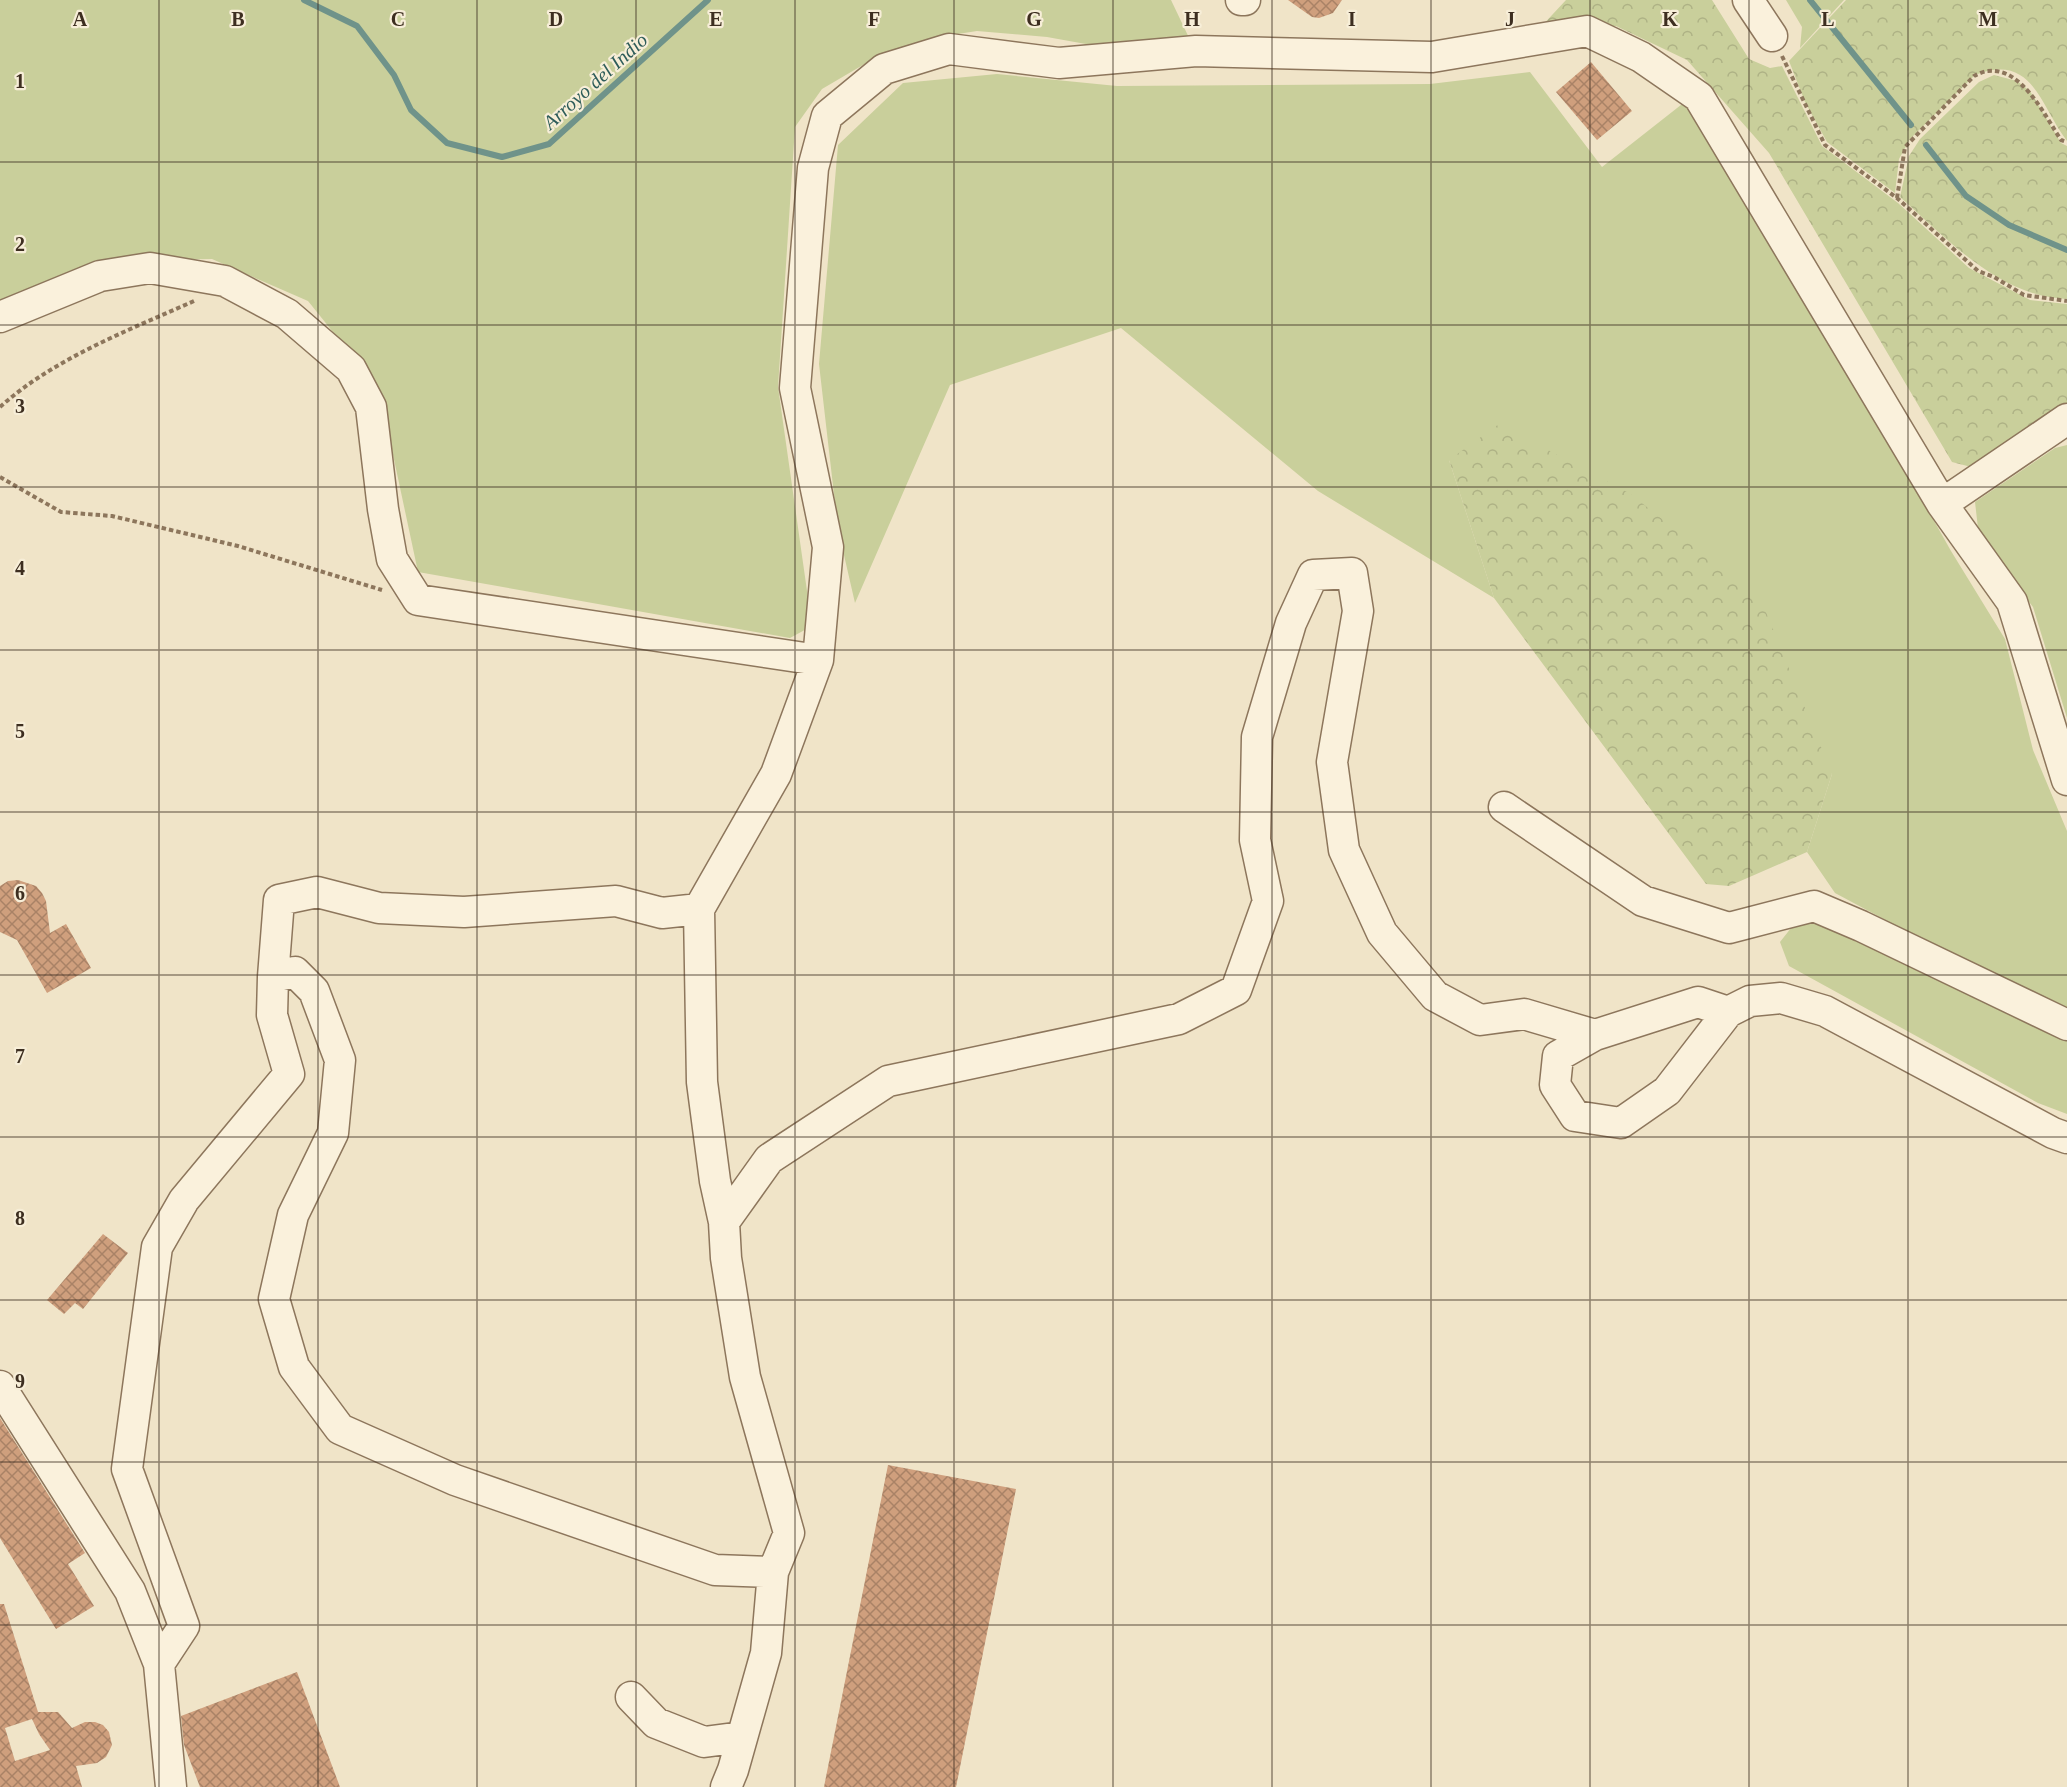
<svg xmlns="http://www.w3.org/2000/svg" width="2067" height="1787" viewBox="0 0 2067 1787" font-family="'Times New Roman',serif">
<defs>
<pattern id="forest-crowns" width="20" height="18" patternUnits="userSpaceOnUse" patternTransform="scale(1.5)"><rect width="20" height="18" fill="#c9cf9b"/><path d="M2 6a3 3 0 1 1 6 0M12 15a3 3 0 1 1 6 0" fill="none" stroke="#aeb285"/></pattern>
<pattern id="building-cross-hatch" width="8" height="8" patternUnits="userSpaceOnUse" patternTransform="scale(1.5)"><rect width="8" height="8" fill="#cf9f7d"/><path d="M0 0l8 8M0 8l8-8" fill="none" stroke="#a98266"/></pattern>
</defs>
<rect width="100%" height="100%" fill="#f0e4c8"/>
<!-- grass -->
<path fill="#c9cf9b" d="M 0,0 L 1171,0 L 1191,42 L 1108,48 L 1047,37 L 977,31 L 932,38 L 868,62 L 822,89 L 795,127 L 778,387 L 812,626 L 790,638 L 418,572 L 379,389 L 308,301 L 212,259 L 97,261 L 0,306 Z
M 1786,0 L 1844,0 L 1800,48 L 1802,27 Z
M 1530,72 L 1602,167 L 1686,101 L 1906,471 L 1951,551 L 2005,639 L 2033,750 L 2067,831 L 2067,1009 L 1966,963 L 1835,893 L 1807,852 L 1832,774 L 1449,460 L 1494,598 L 1318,491 L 1121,328 L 950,385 L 855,603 L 838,529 L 819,364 L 838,145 L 903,83 L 997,74 L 1117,86 L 1430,84 Z
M 2067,445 L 2067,718 L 2033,607 L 1979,537 L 1975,502 L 2055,448 Z
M 1826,921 L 2067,1033 L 2067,1114 L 2038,1103 L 1789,966 L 1780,942 L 1795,923 Z"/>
<!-- forest -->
<path fill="url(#forest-crowns)" d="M 1566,0 L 1712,0 L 1749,59 L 1770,68 L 1782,66 L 1822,146 L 1898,203 L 1969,268 L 2030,300 L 2067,304 L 2067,410 L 1975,468 L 1952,462 L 1769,153 L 1687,60 L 1616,26 L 1539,29 Z
M 1846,0 L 2067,0 L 2067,141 C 2040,106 2033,52 1975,75 L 1910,139 L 1899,159 L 1895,193 L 1827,142 L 1805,102 L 1789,61 Z
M 1994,75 L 2017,81 L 2030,91 L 2061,143 L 2067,146 L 2067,299 C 2000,297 1947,239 1900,197 L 1909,156 L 1920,139 L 1979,82 Z
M 1499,424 L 1629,493 L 1759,595 L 1832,774 L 1807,852 L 1729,886 L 1706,884 L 1494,598 L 1449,460 Z"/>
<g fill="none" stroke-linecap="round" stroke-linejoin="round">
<!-- stream -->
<path stroke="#6f938a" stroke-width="6" d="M 304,0 L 357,26 L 394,75 L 411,110 L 447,143 L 502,157 L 549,144 L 708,0
M 1810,0 L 1911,125
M 1926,145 L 1966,196 L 2009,225 L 2067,250"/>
</g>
<!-- building -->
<path fill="url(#building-cross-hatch)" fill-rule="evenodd" d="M 1288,0 L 1342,0 L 1333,13 L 1319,18 L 1312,17 Z
M 1591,62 L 1632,111 L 1597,140 L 1556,92 Z
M 18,880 L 36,886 L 42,893 L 46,901 L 50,933 L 66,924 L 91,968 L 47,993 L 17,940 L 0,932 L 0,886 L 8,881 Z
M 103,1234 L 128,1253 L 83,1309 L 75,1303 L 64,1314 L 47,1300 Z
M 0,1418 L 85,1553 L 68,1564 L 94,1606 L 56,1629 L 0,1538 Z
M 888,1465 L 1016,1489 L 956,1787 L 824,1787 Z
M 0,1604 L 4,1604 L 38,1712 L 58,1712 L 72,1728 L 85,1722 L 95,1722 L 103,1725 L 109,1732 L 112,1745 L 106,1757 L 97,1763 L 76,1766 L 82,1787 L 0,1787 ZM 32,1719 L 39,1734 L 50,1750 L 15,1761 L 5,1728 Z
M 297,1672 L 340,1787 L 200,1787 L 184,1745 L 181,1716 Z"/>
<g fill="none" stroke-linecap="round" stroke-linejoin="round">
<defs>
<path id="minor" d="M 1241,0 L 1245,0
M 1748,0 L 1772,36
M 0,317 L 100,276 L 150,268 L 225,281 L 287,314 L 351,369 L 371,407 L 383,509 L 392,559 L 418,600 L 818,660
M 1942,504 L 2067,419
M 1504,807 L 1643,901 L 1729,928 L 1814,906 L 1861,926 L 2067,1025
M 699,909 L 702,1082 L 715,1181 L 724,1222
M 273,977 L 279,900 L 317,892 L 379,908 L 464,912 L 616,901 L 662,913 L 699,909 L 776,774 L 818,660 L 828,547 L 795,388 L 813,168 L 827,116 L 884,69 L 949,49 L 1059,63 L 1196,51 L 1432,57 L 1587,31 L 1641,57 L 1699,97 L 1942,504 L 2012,602 L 2067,780
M 1728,1012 L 1698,1002 L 1595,1035 L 1558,1056 L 1555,1085 L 1575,1116 L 1621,1123 L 1667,1091 L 1728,1012 L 1750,1001 L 1781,998 L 1825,1011 L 2053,1133 L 2067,1138
M 0,1386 L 130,1591 L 159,1664 L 171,1787
M 159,1664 L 184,1626 L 127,1469 L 157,1247 L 184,1200 L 289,1074 L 272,1015 L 273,977 L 295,972 L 314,991 L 340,1060 L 333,1133 L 293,1215 L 274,1299 L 294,1367 L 340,1429 L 455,1480 L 715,1570 L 773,1572 L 789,1533 L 745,1377 L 726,1258 L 724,1222 L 769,1159 L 888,1081 L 1179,1019 L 1236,990 L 1268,901 L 1255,840 L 1257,737 L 1291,623 L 1313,575 L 1352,573 L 1358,611 L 1332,762 L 1344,850 L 1382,933 L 1435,996 L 1480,1020 L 1524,1014 L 1595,1035
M 631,1697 L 656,1723 L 704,1742 L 742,1737
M 726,1787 L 733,1770 L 766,1653 L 773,1572"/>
</defs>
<!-- minor casing -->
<use href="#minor" stroke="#8d765c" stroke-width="33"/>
<!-- path -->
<path stroke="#8d765c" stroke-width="4" stroke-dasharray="4.5 3" stroke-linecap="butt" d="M 1782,56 L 1825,145 L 1897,198 L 1978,271 L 1994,277 L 2024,295 L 2067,301
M 1897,198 L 1905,147 L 1974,76 C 1978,74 1984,71 1988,71 C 2022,67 2045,116 2061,140 L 2067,142
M 0,407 C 53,359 129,330 194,301
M 0,477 L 61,512 L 112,516 L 238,546 L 382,590"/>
<!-- minor -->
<use href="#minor" stroke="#faf1dc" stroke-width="30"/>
</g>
<!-- grid -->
<path fill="none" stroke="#3d2e20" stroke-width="1.5" stroke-opacity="0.55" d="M 159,0 L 159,1787M 318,0 L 318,1787M 477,0 L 477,1787M 636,0 L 636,1787M 795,0 L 795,1787M 954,0 L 954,1787M 1113,0 L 1113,1787M 1272,0 L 1272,1787M 1431,0 L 1431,1787M 1590,0 L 1590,1787M 1749,0 L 1749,1787M 1908,0 L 1908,1787M 0,162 L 2067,162M 0,325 L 2067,325M 0,487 L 2067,487M 0,650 L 2067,650M 0,812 L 2067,812M 0,975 L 2067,975M 0,1137 L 2067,1137M 0,1300 L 2067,1300M 0,1462 L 2067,1462M 0,1625 L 2067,1625"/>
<g text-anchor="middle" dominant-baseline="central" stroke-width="4.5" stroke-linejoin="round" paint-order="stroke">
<!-- water labels -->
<g font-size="20" font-style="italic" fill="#2f5d5a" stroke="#f7eed8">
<text transform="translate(595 81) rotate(-42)">Arroyo del Indio</text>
</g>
</g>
<g font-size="20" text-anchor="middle" font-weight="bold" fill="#3d2e20" stroke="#f7eed8" stroke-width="4.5" stroke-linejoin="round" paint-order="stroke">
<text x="80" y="26">A</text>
<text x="238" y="26">B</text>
<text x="398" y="26">C</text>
<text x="556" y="26">D</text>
<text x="716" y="26">E</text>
<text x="874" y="26">F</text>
<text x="1034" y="26">G</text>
<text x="1192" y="26">H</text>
<text x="1352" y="26">I</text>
<text x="1510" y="26">J</text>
<text x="1670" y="26">K</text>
<text x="1828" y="26">L</text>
<text x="1988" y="26">M</text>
<text x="20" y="88">1</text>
<text x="20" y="251">2</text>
<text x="20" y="413">3</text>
<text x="20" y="575">4</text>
<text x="20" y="738">5</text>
<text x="20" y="900">6</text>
<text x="20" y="1063">7</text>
<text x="20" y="1225">8</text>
<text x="20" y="1388">9</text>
</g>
</svg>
